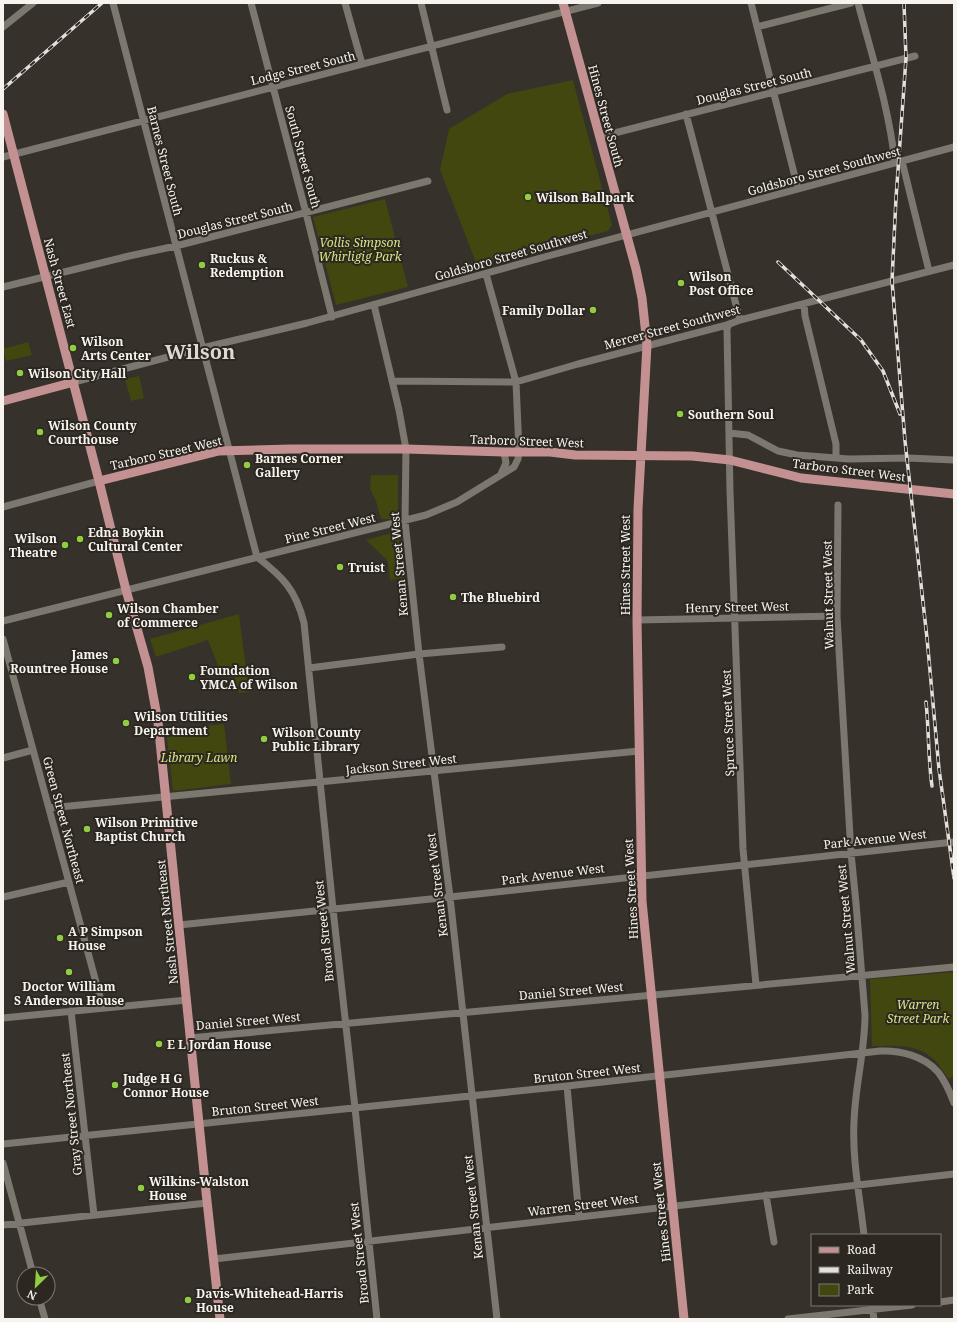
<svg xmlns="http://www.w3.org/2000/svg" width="957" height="1322" viewBox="0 0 957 1322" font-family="'Noto Serif',serif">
<rect width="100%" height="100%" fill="#36312a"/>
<!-- green -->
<path fill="#41470f" d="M 573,80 L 612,225 L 608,231 L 477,265 L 440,170 L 449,129 L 507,94 Z
M 385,199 L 408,287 L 336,305 L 313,217 Z
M 28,342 L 32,355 L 6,361 L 3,349 Z
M 139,376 L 144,398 L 131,401 L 125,379 Z
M 371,475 L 398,475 L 398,519 L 381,519 L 376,501 L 370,489 Z
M 392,533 L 395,534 L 399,538 L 404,578 L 390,580 L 388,561 L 366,540 Z
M 239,614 L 249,692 L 239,693 L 232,669 L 220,671 L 208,640 L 156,657 L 150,639 Z
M 224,724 L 231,784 L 173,791 L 166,730 Z
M 954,972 L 954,1076 L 949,1079 C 943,1072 938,1062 931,1057 C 915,1043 891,1046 872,1046 L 870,979 Z"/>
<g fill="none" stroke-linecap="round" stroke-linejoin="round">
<!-- minor -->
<path stroke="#7c776f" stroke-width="7" d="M 113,3 L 257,557 C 283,577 296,590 304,623 L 333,909 L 355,1108 L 377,1319
M 251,3 L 306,213 L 332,317
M 345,3 L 362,64
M 421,3 L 447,110
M 751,3 L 798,189
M 858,3 C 872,56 889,108 895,163
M 3,27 L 33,3
M 757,27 L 851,3
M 686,114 L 740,320
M 599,137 L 915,56
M 3,157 L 598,3
M 902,161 L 929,271
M 3,287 L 129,256 L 176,246 L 428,181
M 804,304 L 805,316 L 836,444 L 836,458
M 374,305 L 399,410 L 406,449 L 405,521 L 419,654 L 450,897 L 497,1319
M 729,324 L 727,329 L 730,491 L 743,849 L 756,985
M 392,381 L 516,382 L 578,364 L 727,325 L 740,320 L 954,265
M 74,382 L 202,348 L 307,323 L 548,256 L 954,147
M 729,433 L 748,435 L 778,451 L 797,455 L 849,459 L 908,458 L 954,460
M 501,474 L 506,463 L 504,452
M 838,505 L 837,616 L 851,853 L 856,903 L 865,1015 C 865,1051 855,1086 854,1122 C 852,1159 860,1198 864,1235
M 3,507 L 99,481
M 637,620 L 837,616
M 3,621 L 426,515 L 457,502 L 514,467 L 518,459 L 519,451 L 516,382 L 486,274
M 3,639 L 103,1008
M 309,668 L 419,654 L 502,647
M 3,758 L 33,750
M 49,808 L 639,751
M 3,897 L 69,882
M 179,925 L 450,897 L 954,842
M 71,1011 L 94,1215
M 3,1018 L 187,1000
M 190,1038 L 954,967
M 567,1086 L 579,1217
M 3,1144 L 567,1086 L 880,1051 C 900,1050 924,1056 938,1072 C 945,1081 950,1092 954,1103
M 3,1163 L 33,1274
M 766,1195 L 774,1242
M 3,1225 L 207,1203
M 214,1259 L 954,1174
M 39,1298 L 45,1319
M 940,1302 L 954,1300
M 872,1305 L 874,1319
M 788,1319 L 912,1305"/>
<!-- major -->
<path stroke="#c39192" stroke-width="9" d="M 563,3 L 636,269 L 642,298 L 647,345 L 638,509 L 637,620 L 642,901 L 684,1319
M 3,114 L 99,481 L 126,590 L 148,667 L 158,722 L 206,1192 L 220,1319
M 3,401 L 74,382
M 99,481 L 219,451 L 291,449 L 406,449 L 504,452 L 550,452 L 575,455 L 692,456 L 730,460 L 801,478 L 954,494"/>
<defs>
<path id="rail" d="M 904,3 L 906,58 L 896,198 L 892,281 L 905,441 L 927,638 L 939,769 L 954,878
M 3,89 L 102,3
M 778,262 L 861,340 L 883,371 L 900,414
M 926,702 C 929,730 928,758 932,786"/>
</defs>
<!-- rail casing -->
<use href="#rail" stroke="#e3dfda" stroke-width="3.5"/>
<!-- rail -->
<use href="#rail" stroke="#2c2720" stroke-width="2" stroke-dasharray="6" stroke-linecap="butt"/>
</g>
<!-- markers -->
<g fill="#90cd41" stroke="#2c2720" stroke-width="1.5">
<circle cx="528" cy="197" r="4"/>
<circle cx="202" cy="265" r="4"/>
<circle cx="681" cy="283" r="4"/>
<circle cx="593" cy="310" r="4"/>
<circle cx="73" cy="348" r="4"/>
<circle cx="20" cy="373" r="4"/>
<circle cx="680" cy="414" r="4"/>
<circle cx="40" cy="432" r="4"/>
<circle cx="247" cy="465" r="4"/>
<circle cx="80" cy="539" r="4"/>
<circle cx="65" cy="545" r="4"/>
<circle cx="340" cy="567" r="4"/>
<circle cx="453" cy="597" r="4"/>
<circle cx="109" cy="615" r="4"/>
<circle cx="116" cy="661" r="4"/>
<circle cx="192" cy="677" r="4"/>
<circle cx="126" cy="723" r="4"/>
<circle cx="264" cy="739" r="4"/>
<circle cx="87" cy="829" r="4"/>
<circle cx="60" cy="938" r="4"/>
<circle cx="69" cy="972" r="4"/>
<circle cx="159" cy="1044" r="4"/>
<circle cx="115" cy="1085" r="4"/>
<circle cx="141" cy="1188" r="4"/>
<circle cx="188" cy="1300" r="4"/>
</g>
<g text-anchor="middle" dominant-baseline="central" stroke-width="4" stroke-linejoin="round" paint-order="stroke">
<!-- street labels -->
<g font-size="12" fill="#f7f4ef" stroke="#2c2720">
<text transform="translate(303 68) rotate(-14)">Lodge Street South</text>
<text transform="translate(754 86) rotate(-14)">Douglas Street South</text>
<text transform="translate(606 116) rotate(75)">Hines Street South</text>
<text transform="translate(303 157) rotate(75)">South Street South</text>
<text transform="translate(165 161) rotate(76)">Barnes Street South</text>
<text transform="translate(824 171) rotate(-15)">Goldsboro Street Southwest</text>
<text transform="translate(235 220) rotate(-14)">Douglas Street South</text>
<text transform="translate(511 255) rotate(-16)">Goldsboro Street Southwest</text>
<text transform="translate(60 283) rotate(75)">Nash Street East</text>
<text transform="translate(672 327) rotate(-15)">Mercer Street Southwest</text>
<text transform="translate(527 441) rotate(2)">Tarboro Street West</text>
<text transform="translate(166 453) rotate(-13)">Tarboro Street West</text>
<text transform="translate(849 470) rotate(7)">Tarboro Street West</text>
<text transform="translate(330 528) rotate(-14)">Pine Street West</text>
<text transform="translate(399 564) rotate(-95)">Kenan Street West</text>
<text transform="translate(625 565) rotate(-90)">Hines Street West</text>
<text transform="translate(828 595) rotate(-91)">Walnut Street West</text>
<text transform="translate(737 607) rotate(-1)">Henry Street West</text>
<text transform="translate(728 723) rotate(-92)">Spruce Street West</text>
<text transform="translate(401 764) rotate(-6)">Jackson Street West</text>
<text transform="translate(64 820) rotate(75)">Green Street Northeast</text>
<text transform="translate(875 839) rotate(-6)">Park Avenue West</text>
<text transform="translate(553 874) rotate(-7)">Park Avenue West</text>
<text transform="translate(437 885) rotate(-97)">Kenan Street West</text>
<text transform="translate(631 889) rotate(-93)">Hines Street West</text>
<text transform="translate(846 919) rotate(-95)">Walnut Street West</text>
<text transform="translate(167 922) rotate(-96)">Nash Street Northeast</text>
<text transform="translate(324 931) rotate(-96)">Broad Street West</text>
<text transform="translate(571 991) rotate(-5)">Daniel Street West</text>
<text transform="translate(248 1021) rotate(-5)">Daniel Street West</text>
<text transform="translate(587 1073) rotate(-6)">Bruton Street West</text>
<text transform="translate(265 1106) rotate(-6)">Bruton Street West</text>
<text transform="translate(71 1114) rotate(-96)">Gray Street Northeast</text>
<text transform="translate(583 1205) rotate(-7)">Warren Street West</text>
<text transform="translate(473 1207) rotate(-96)">Kenan Street West</text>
<text transform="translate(661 1212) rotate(-96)">Hines Street West</text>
<text transform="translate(359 1253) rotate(-96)">Broad Street West</text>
</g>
<!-- poi labels -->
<g font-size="12" font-weight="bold" fill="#f7f4ef" stroke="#2c2720" text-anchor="start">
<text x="536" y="197">Wilson Ballpark</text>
<text x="210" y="258">Ruckus &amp;<tspan x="210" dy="14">Redemption</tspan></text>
<text x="689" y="276">Wilson<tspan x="689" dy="14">Post Office</tspan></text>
<text x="585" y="310" text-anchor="end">Family Dollar</text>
<text x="81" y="341">Wilson<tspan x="81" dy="14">Arts Center</tspan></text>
<text x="28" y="373">Wilson City Hall</text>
<text x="688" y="414">Southern Soul</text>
<text x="48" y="425">Wilson County<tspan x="48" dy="14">Courthouse</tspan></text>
<text x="255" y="458">Barnes Corner<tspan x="255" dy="14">Gallery</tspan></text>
<text x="88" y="532">Edna Boykin<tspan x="88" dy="14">Cultural Center</tspan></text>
<text x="57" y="538" text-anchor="end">Wilson<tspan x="57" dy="14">Theatre</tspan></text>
<text x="348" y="567">Truist</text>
<text x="461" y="597">The Bluebird</text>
<text x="117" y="608">Wilson Chamber<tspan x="117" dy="14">of Commerce</tspan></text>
<text x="108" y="654" text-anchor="end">James<tspan x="108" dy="14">Rountree House</tspan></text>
<text x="200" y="670">Foundation<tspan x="200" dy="14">YMCA of Wilson</tspan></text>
<text x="134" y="716">Wilson Utilities<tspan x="134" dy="14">Department</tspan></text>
<text x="272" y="732">Wilson County<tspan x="272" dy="14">Public Library</tspan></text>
<text x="95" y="822">Wilson Primitive<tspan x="95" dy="14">Baptist Church</tspan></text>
<text x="68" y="931">A P Simpson<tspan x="68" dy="14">House</tspan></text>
<text x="69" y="986" text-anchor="middle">Doctor William<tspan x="69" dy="14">S Anderson House</tspan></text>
<text x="167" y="1044">E L Jordan House</text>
<text x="123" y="1078">Judge H G<tspan x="123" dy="14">Connor House</tspan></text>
<text x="149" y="1181">Wilkins-Walston<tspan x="149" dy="14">House</tspan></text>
<text x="196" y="1293">Davis-Whitehead-Harris<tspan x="196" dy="14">House</tspan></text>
</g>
<!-- park labels -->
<g font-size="12" font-style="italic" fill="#d8e486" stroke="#2c2720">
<text x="360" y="242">Vollis Simpson<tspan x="360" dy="14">Whirligig Park</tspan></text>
<text x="199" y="757">Library Lawn</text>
<text x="918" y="1004">Warren<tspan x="918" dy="14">Street Park</tspan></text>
</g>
<!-- town labels -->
<g font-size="20" font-weight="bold" fill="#dfd9d1" stroke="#2c2720">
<text x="200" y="351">Wilson</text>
</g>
</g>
<!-- border -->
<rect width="957" height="1322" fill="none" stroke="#f7f4ef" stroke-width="8"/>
<!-- legend -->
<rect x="811" y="1234" width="130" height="72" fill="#2c2720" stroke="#7d7973"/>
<rect x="819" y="1247" width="20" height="6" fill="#c39192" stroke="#7d7973"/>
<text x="847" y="1254" font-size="12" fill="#f7f4ef">Road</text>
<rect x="819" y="1267" width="20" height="6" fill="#e3dfda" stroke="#7d7973"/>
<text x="847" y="1274" font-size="12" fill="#f7f4ef">Railway</text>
<rect x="819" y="1284" width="20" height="12" fill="#41470f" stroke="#7d7973"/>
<text x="847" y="1294" font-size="12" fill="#f7f4ef">Park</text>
<!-- north arrow -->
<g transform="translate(36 1286) rotate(205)"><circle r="19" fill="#2c2720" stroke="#7d7973"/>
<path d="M0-3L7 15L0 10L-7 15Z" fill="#90cd41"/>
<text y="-6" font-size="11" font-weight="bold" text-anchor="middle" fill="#f7f4ef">N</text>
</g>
</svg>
